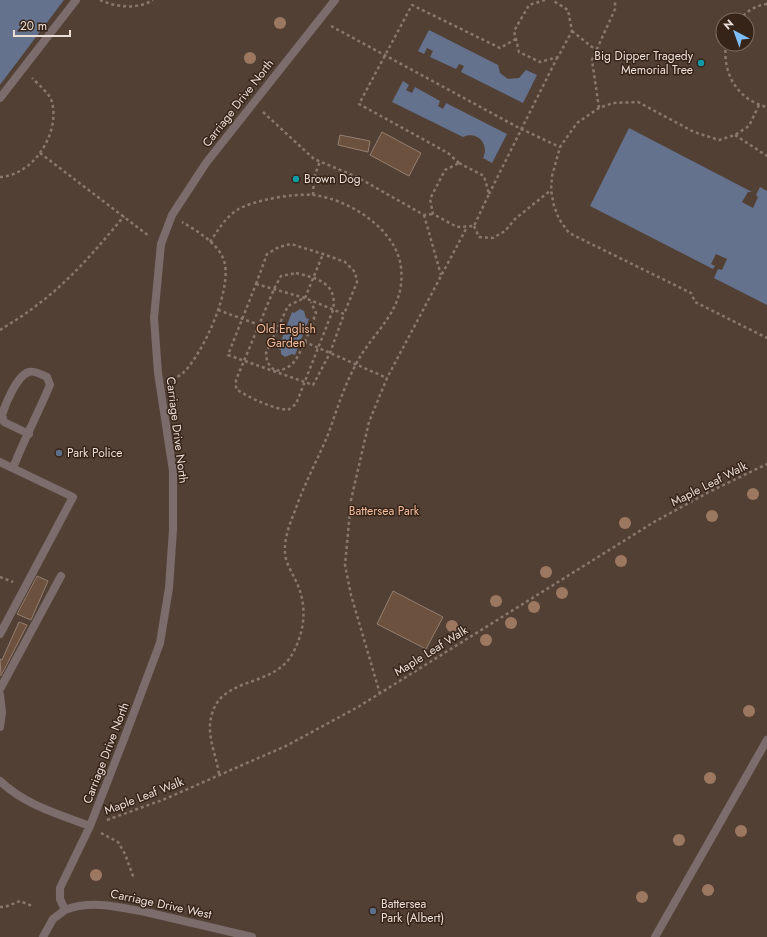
<svg xmlns="http://www.w3.org/2000/svg" width="767" height="937" viewBox="0 0 767 937" font-family="Jost,sans-serif">
<rect width="100%" height="100%" fill="#362418"/>
<!-- green -->
<path fill="#534035" fill-rule="evenodd" d="M 64,0 L 767,0 L 767,937 L 0,937 L 0,85 ZM 723,20 L 747,20 L 747,44 L 723,44 Z"/>
<!-- water -->
<path fill="#64728d" d="M 0,0 L 64,0 L 0,85 Z
M 429,30 L 498,65 L 500,73 L 508,79 L 519,78 L 526,70 L 537,75 L 523,103 L 461,72 L 464,66 L 459,64 L 456,69 L 430,57 L 433,51 L 427,48 L 424,54 L 418,51 Z
M 403,81 L 409,85 L 406,90 L 412,93 L 415,87 L 440,101 L 438,106 L 443,109 L 446,103 L 507,134 L 492,163 L 483,158 C 490,144 477,130 463,137 L 392,102 Z
M 629,128 L 752,192 L 748,192 L 742,202 L 753,208 L 758,197 L 756,195 L 760,187 L 767,191 L 767,305 L 714,278 L 718,269 L 722,270 L 727,259 L 716,254 L 711,264 L 715,266 L 713,269 L 590,206 Z
M 300,309 L 304,311 L 306,318 L 309,319 L 295,355 L 292,354 L 285,357 L 281,354 L 281,350 L 278,349 L 292,312 L 294,313 Z"/>
<!-- building -->
<path fill="#6b513e" stroke="#947f70" d="M 382,132 L 421,153 L 409,176 L 370,155 Z
M 340,135 L 370,141 L 368,152 L 338,145 Z
M 37,576 L 48,581 L 31,620 L 17,614 Z
M 393,591 L 443,617 L 426,649 L 377,624 Z
M 19,622 L 27,625 L 1,676 L 0,659 L 2,660 Z"/>
<g fill="none" stroke-linecap="round" stroke-linejoin="round">
<defs>
<path id="service" d="M 0,462 L 73,497 L 0,634
M 13,468 C 24,440 38,413 50,385 L 47,377 C 42,375 34,370 29,372 C 17,375 5,405 2,415 L 4,422 L 29,434
M 0,689 L 61,576
M 0,695 L 2,712 L 0,727
M 0,781 C 25,805 58,814 90,826
M 65,910 C 93,899 122,908 150,913
M 43,937 L 53,919 L 65,910 L 60,899 L 60,888 L 90,826 L 124,739"/>
<path id="pedestrian" d="M 0,98 L 76,0
M 124,739 L 160,643 L 169,588 L 173,530 L 173,471 L 158,373 L 154,318 L 161,244 L 172,215 L 206,163 L 335,0
M 150,913 L 252,937
M 655,937 L 767,740"/>
</defs>
<!-- service casing -->
<use href="#service" stroke="#534237" stroke-width="10"/>
<!-- pedestrian casing -->
<use href="#pedestrian" stroke="#534237" stroke-width="10"/>
<!-- path -->
<path stroke="#88786e" stroke-width="2.5" stroke-dasharray="3 3" stroke-linecap="butt" d="M 100,0 C 116,7 137,10 153,0
M 545,0 L 529,5 L 514,31 L 519,52 L 540,62 L 558,57 L 572,31 L 568,10 L 552,0
M 739,20 C 746,12 756,5 767,4
M 331,26 L 521,129 L 560,147
M 572,31 L 597,51
M 726,44 C 722,74 738,100 767,107
M 759,105 L 749,126 L 735,135 L 719,140 L 694,132 L 638,102 L 613,103 L 599,108 L 577,123 L 560,147 L 552,176 L 551,190 L 554,206 L 559,219 L 569,233 L 691,293 L 695,302 L 767,338
M 599,108 L 592,60 L 615,9 L 615,0
M 263,112 L 314,159 L 357,177 L 424,215 L 433,214
M 735,135 L 767,156
M 40,153 L 149,236
M 459,163 L 448,153 L 359,104 L 412,5 L 500,48 L 516,39
M 459,163 L 484,176 L 489,194 L 474,226 L 457,227 L 433,214 L 430,199 L 445,170 Z
M 0,177 C 34,175 60,133 52,102 C 50,94 38,84 32,78
M 489,194 L 557,58
M 313,195 L 314,178 L 320,161
M 424,215 L 441,275
M 474,226 L 479,237 L 493,238 L 505,231 L 515,219 L 551,190
M 210,242 C 218,230 225,218 237,210 C 253,200 295,193 314,195 C 350,200 396,229 401,267 C 406,312 373,330 355,366 C 344,387 337,409 329,432 C 319,457 305,482 296,508 C 291,521 284,537 285,552 C 285,561 291,571 295,579 C 307,603 306,627 294,651 C 274,692 214,672 210,725 C 209,741 217,759 219,774
M 296,273 C 317,278 338,283 333,310 L 296,404 L 288,410 C 271,408 252,399 236,389 L 236,380 L 274,289 L 281,276 Z
M 256,284 L 305,298 L 344,314 L 330,353 L 313,385 L 228,355 Z
M 256,284 L 267,254 L 279,247 L 291,244 L 323,254 L 345,262 L 355,272 L 357,282 L 344,314
M 305,298 L 323,254
M 302,299 L 288,306 L 266,353 L 267,362 L 275,371 C 294,369 297,358 305,342 L 387,378
M 218,310 L 276,331
M 0,330 C 11,323 23,316 33,308 C 68,283 97,249 124,216
M 305,342 L 316,313 L 311,302
M 172,379 C 176,377 180,376 183,373 C 203,354 235,285 223,258 C 216,242 197,231 182,222
M 0,577 L 13,582
M 380,694 L 351,595 L 345,565 L 351,500 L 369,422 L 387,378 L 467,227
M 107,820 L 165,799 L 240,766 L 286,746 L 358,707 L 654,522 L 709,492 L 767,464
M 101,833 L 118,842 L 125,854 L 134,879
M 0,907 L 5,907 L 20,901 L 32,906"/>
<!-- service -->
<use href="#service" stroke="#7c6c6c" stroke-width="8"/>
<!-- pedestrian -->
<use href="#pedestrian" stroke="#7c6c6c" stroke-width="8"/>
</g>
<!-- trees -->
<g fill="#9d7861">
<circle cx="280" cy="23" r="6"/>
<circle cx="250" cy="58" r="6"/>
<circle cx="753" cy="494" r="6"/>
<circle cx="712" cy="516" r="6"/>
<circle cx="625" cy="523" r="6"/>
<circle cx="621" cy="561" r="6"/>
<circle cx="546" cy="572" r="6"/>
<circle cx="562" cy="593" r="6"/>
<circle cx="496" cy="601" r="6"/>
<circle cx="534" cy="607" r="6"/>
<circle cx="511" cy="623" r="6"/>
<circle cx="452" cy="626" r="6"/>
<circle cx="486" cy="640" r="6"/>
<circle cx="749" cy="711" r="6"/>
<circle cx="710" cy="778" r="6"/>
<circle cx="741" cy="831" r="6"/>
<circle cx="679" cy="840" r="6"/>
<circle cx="96" cy="875" r="6"/>
<circle cx="708" cy="890" r="6"/>
<circle cx="642" cy="897" r="6"/>
</g>
<!-- markers -->
<g fill="#0f9aa8" stroke="#362418" stroke-width="1.5">
<circle cx="701" cy="63" r="4"/>
<circle cx="296" cy="179" r="4"/>
</g>
<g fill="#5c6f8a" stroke="#362418" stroke-width="1.5">
<circle cx="59" cy="453" r="4"/>
<circle cx="373" cy="911" r="4"/>
</g>
<g text-anchor="middle" dominant-baseline="central" stroke-width="3" stroke-linejoin="round" paint-order="stroke">
<!-- poi labels -->
<g font-size="12" fill="#ebded7" stroke="#362418" text-anchor="start">
<text x="693" y="56" text-anchor="end">Big Dipper Tragedy<tspan x="693" dy="14">Memorial Tree</tspan></text>
<text x="304" y="179">Brown Dog</text>
<text x="67" y="453">Park Police</text>
<text x="381" y="904">Battersea<tspan x="381" dy="14">Park (Albert)</tspan></text>
</g>
<!-- street labels -->
<g font-size="12" fill="#ebded7" stroke="#362418">
<text transform="translate(238 103) rotate(-52)">Carriage Drive North</text>
<text transform="translate(177 430) rotate(83)">Carriage Drive North</text>
<text transform="translate(709 484) rotate(-27)">Maple Leaf Walk</text>
<text transform="translate(431 651) rotate(-32)">Maple Leaf Walk</text>
<text transform="translate(106 753) rotate(-69)">Carriage Drive North</text>
<text transform="translate(144 796) rotate(-21)">Maple Leaf Walk</text>
<text transform="translate(161 904) rotate(12)">Carriage Drive West</text>
</g>
<!-- park labels -->
<g font-size="12" fill="#f2bc9c" stroke="#362418">
<text x="286" y="329">Old English<tspan x="286" dy="14">Garden</tspan></text>
<text x="384" y="511">Battersea Park</text>
</g>
</g>
<!-- north arrow -->
<g transform="translate(735 32) rotate(319)"><circle r="19" fill="#362418" stroke="#7e6e64"/>
<path d="M0-3L7 15L0 10L-7 15Z" fill="#7dbef9"/>
<text y="-6" font-size="11" font-weight="bold" text-anchor="middle" fill="#ebded7">N</text>
</g>
<!-- scale -->
<path d="M14 30v6h56v-6" fill="none" stroke="#ebded7" stroke-width="2"/>
<text x="20" y="30" font-size="12" fill="#ebded7" stroke="#362418" stroke-width="3" paint-order="stroke">20 m</text>
</svg>
